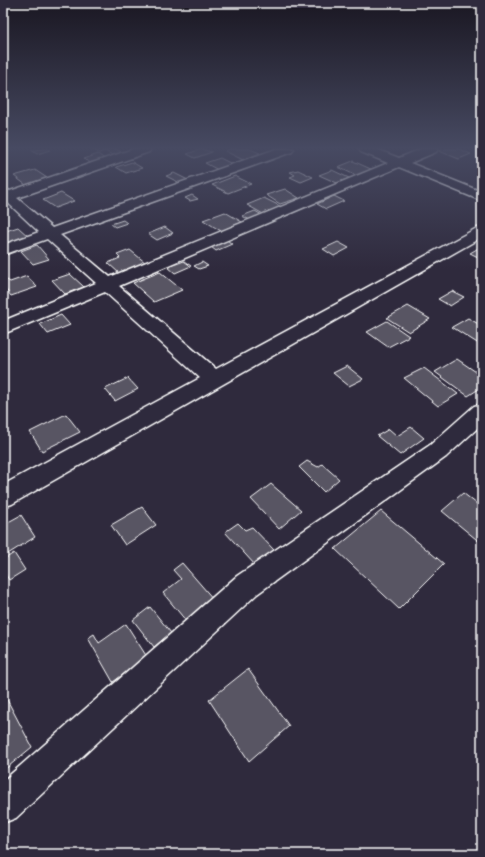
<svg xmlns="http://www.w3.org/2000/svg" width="485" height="857" viewBox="0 0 485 857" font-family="Itim,sans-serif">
<rect width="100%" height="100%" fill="#2f2a3d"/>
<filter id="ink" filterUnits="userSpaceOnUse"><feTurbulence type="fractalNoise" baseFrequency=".025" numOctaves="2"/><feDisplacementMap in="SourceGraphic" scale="8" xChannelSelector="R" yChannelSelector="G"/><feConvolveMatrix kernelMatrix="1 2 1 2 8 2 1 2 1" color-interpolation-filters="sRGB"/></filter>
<g filter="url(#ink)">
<!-- building -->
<path fill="#595564" stroke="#fff" d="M 48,149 L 50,150 L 37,154 L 31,150 Z
M 92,149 L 116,149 L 123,153 L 114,156 L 105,151 L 99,153 Z
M 201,149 L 212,152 L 195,158 L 187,154 Z
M 230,149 L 250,149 L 260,153 L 243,160 L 225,151 Z
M 445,149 L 459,149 L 471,154 L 459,159 L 439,151 Z
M 98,154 L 106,160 L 92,164 L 84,159 Z
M 220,158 L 236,166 L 220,171 L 205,163 Z
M 353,161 L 373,170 L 357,176 L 338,167 Z
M 132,162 L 142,168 L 126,173 L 116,167 Z
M 35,170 L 47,178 L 26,185 L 14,176 Z
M 298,170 L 313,177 L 301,182 L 290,177 L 295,175 L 290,172 Z
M 332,170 L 349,178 L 337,183 L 319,175 Z
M 174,173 L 188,180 L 180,183 L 166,176 Z
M 235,176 L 251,184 L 228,193 L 212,185 Z
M 285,189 L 299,198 L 280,204 L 266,195 Z
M 61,193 L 74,201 L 55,208 L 43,200 Z
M 192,195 L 198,199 L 190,201 L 185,198 Z
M 334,196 L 344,201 L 326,209 L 317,204 Z
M 264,198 L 282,207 L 265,215 L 247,205 Z
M 255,211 L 262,215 L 250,220 L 242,216 Z
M 225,212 L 242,222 L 221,231 L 203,220 Z
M 123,220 L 127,223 L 115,227 L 111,224 Z
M 18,227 L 29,237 L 3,246 L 3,232 Z
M 165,227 L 173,233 L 157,240 L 148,234 Z
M 227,240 L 232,244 L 216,251 L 211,247 Z
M 338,242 L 349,248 L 334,256 L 323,249 Z
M 37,245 L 49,259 L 33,264 L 21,251 Z
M 482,246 L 482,259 L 470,253 Z
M 130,250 L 146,263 L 120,274 L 108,263 L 120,258 L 117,255 Z
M 184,261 L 191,266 L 175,273 L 168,267 Z
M 202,262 L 208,266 L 199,269 L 194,266 Z
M 160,272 L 182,290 L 154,302 L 133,283 Z
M 70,274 L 84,287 L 65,294 L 52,280 Z
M 27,276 L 37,287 L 11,296 L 3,286 L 3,281 L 7,280 L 10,282 Z
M 452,291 L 464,297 L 450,306 L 438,299 Z
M 408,306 L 430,319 L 409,332 L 387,318 Z
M 61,315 L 70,325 L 48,334 L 40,324 Z
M 468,318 L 482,326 L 482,346 L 452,327 Z
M 387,321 L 409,336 L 388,347 L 367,332 Z
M 457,359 L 482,376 L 482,387 L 468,396 L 435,372 Z
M 347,366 L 363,379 L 349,386 L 333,373 Z
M 424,368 L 458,394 L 438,406 L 404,378 Z
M 128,378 L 138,389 L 115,401 L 105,389 Z
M 66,414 L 80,432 L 42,451 L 30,432 Z
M 411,427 L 424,438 L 400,455 L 377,436 L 389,429 L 397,436 Z
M 307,461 L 318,467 L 322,464 L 339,479 L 324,492 L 299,467 Z
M 271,484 L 301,510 L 279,529 L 251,499 Z
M 463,493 L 482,508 L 482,544 L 442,511 Z
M 142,507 L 156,525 L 125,545 L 111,525 Z
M 381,511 L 444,564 L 399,609 L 335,549 Z
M 21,515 L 35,537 L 3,557 L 3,525 Z
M 238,523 L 245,530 L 252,527 L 274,550 L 255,565 L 225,532 Z
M 14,553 L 25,570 L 9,580 L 3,570 L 3,560 Z
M 182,563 L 214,600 L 187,622 L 163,593 L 181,579 L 173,570 Z
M 150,607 L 171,633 L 154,647 L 133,620 Z
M 126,624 L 147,657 L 113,682 L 88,638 L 94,634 L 99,643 Z
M 248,669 L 289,726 L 249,761 L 209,700 Z
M 4,694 L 32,747 L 3,771 L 3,695 Z"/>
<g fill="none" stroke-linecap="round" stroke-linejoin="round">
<defs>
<path id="minor" d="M 133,149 L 151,149 L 149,152 L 17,198 L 52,228 L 276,149 L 294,149 L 292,152 L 60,235 L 110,277 L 388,163 L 361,152 L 359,149 L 376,149 L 399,158 L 421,149 L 438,149 L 436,152 L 410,163 L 482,192 L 482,201 L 399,167 L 119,286 L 216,369 L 477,228 L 482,227 L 482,237 L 12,504 L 3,507 L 3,485 L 200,378 L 105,292 L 3,334 L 3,321 L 96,283 L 47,239 L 3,255 L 3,245 L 39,232 L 6,201 L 3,202 L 3,188 L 10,191 Z
M 482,404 L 482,424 L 446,457 L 257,594 L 16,818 L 3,823 L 3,781 L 237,576 L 430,445 L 474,406 Z"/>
</defs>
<!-- minor casing -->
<use href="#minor" stroke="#fff" stroke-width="3"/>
<!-- minor -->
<use href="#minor" fill="#2f2a3d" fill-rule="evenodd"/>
</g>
</g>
<!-- sky -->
<linearGradient id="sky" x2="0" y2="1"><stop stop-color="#1a1722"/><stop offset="0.55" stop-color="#474a62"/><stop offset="1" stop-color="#474a62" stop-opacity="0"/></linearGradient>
<rect width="485" height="269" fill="url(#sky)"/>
<!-- margin -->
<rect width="485" height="857" fill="none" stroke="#2f2a3d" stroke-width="16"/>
<rect x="8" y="8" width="469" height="841" fill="none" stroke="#fff" stroke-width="1.5" filter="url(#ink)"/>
</svg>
